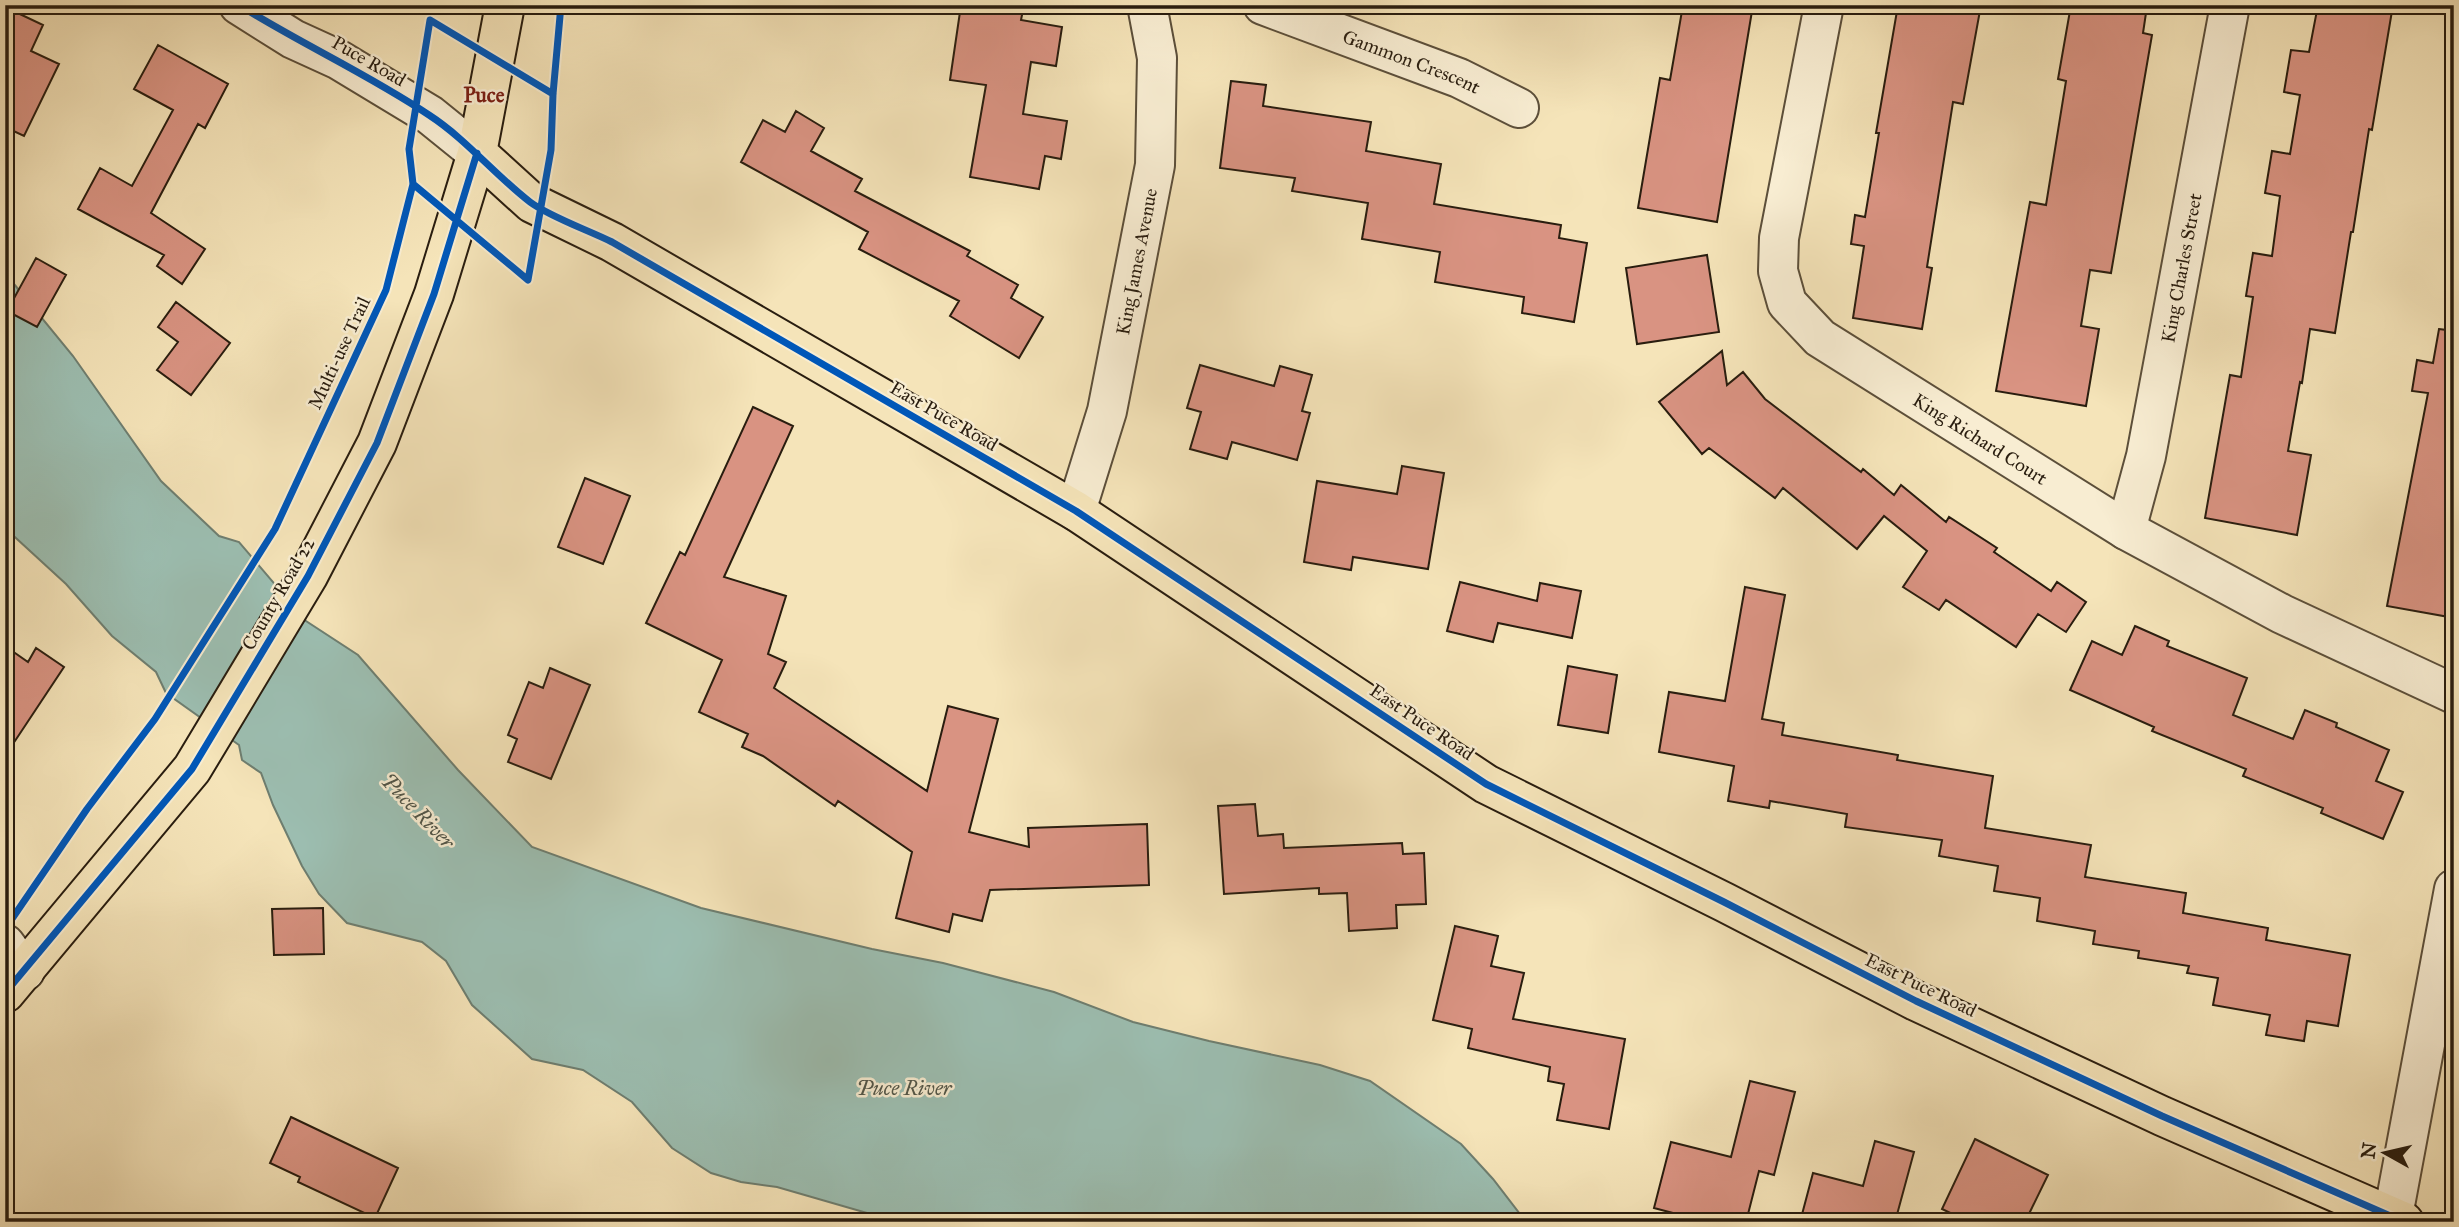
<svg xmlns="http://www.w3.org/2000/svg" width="2459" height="1227" viewBox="0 0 2459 1227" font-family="'IM FELL Great Primer',serif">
<rect width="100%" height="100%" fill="#f5e4b9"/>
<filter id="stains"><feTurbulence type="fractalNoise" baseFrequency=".00286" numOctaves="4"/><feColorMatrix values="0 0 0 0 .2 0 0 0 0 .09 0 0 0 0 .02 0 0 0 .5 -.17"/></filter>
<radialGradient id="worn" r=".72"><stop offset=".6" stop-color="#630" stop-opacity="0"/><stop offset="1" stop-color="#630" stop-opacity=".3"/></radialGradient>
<!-- water -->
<path fill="#9cbeb1" stroke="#6e7e70" stroke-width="2" d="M 5,273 L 73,356 L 161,481 L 219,536 L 239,542 L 306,621 L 358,655 L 458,770 L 532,847 L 701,908 L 872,949 L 943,963 L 1054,992 L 1133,1022 L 1209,1041 L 1320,1065 L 1370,1081 L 1461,1144 L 1493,1179 L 1526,1222 L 914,1222 L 867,1213 L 777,1187 L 741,1182 L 711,1173 L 672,1148 L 632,1102 L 583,1070 L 532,1059 L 472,1005 L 446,961 L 422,942 L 347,923 L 319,894 L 302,866 L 273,805 L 261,773 L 242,760 L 239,745 L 166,693 L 156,672 L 112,636 L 66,584 L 5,528 Z"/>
<!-- building -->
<path fill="#d99382" stroke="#291d0f" stroke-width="2" d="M 961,5 L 1024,5 L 1021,20 L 1062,27 L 1056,66 L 1031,62 L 1023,114 L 1067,121 L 1061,159 L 1045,156 L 1039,189 L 970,177 L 986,85 L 950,80 Z
M 1683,5 L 1753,5 L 1717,222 L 1638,208 L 1660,78 L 1670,80 Z
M 1898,5 L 1981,5 L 1963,104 L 1953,102 L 1927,267 L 1932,268 L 1922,329 L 1853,318 L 1864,246 L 1851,244 L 1855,215 L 1865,217 L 1879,133 L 1876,133 Z
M 2071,5 L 2103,5 L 2146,13 L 2143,33 L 2152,35 L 2111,273 L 2090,270 L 2081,326 L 2099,329 L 2086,406 L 1996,391 L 2030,202 L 2046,205 L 2066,81 L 2058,79 Z
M 2318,5 L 2393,5 L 2372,130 L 2369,129 L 2353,232 L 2351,232 L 2335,333 L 2310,329 L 2302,383 L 2300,382 L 2288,451 L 2311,455 L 2297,535 L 2205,518 L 2230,375 L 2241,377 L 2253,297 L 2246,296 L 2253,253 L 2272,256 L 2280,196 L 2265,193 L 2272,151 L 2290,154 L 2300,95 L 2284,92 L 2291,50 L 2309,52 Z
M 5,7 L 43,25 L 31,51 L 59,64 L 24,136 L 5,127 Z
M 158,45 L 228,84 L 205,128 L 198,124 L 151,213 L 205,249 L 182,284 L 157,266 L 164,255 L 78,209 L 100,168 L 132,186 L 173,110 L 134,89 Z
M 1231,81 L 1266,85 L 1263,106 L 1371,122 L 1366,151 L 1441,164 L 1434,204 L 1561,225 L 1559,238 L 1587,243 L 1574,322 L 1522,313 L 1524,297 L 1435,282 L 1440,252 L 1362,239 L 1368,203 L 1292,191 L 1295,178 L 1220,168 Z
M 796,111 L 824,128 L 811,151 L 862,179 L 855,191 L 970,251 L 967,256 L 1018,285 L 1011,298 L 1043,317 L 1019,358 L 950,316 L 959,301 L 859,249 L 868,232 L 741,162 L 763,120 L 785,132 Z
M 1707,255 L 1719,332 L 1637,344 L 1626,268 Z
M 36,258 L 66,275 L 37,327 L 7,311 Z
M 176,302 L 230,343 L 191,395 L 157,370 L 178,342 L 158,327 Z
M 2439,329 L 2454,331 L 2454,612 L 2450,611 L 2449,617 L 2387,606 L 2428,393 L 2412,391 L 2417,360 L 2433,363 Z
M 1722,351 L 1727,385 L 1743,372 L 1765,399 L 1861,472 L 1863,469 L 1894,495 L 1901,485 L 1946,522 L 1949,517 L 1997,548 L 1994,552 L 2051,591 L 2057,582 L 2086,602 L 2066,632 L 2038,614 L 2016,647 L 1946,600 L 1939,610 L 1903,587 L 1927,551 L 1884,516 L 1857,549 L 1783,488 L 1775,498 L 1709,448 L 1702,454 L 1659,402 Z
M 1200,365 L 1274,386 L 1280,366 L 1312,375 L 1302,411 L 1310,413 L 1297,460 L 1232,442 L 1227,459 L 1190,449 L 1201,412 L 1187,408 Z
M 753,407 L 793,426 L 724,577 L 786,596 L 768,654 L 786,662 L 774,688 L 927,791 L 948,706 L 998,719 L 969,832 L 1029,847 L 1028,828 L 1147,824 L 1149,885 L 990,890 L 982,921 L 953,914 L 949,932 L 896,918 L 912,852 L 838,801 L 835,806 L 763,756 L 742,747 L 748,734 L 699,712 L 722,660 L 646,623 L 680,552 L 685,555 Z
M 1402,466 L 1444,473 L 1428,569 L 1353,557 L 1351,570 L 1304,562 L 1317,481 L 1397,494 Z
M 585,478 L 630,496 L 603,564 L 558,547 Z
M 1460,582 L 1537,601 L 1540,583 L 1581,591 L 1572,638 L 1498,623 L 1493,642 L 1447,631 Z
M 1745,587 L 1785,595 L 1762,719 L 1784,723 L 1782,735 L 1898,755 L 1897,760 L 1993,776 L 1985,828 L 2091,845 L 2085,877 L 2186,893 L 2183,913 L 2268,928 L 2266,940 L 2350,955 L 2338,1026 L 2307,1021 L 2304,1041 L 2266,1035 L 2270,1015 L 2213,1005 L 2218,978 L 2187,973 L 2189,966 L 2138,958 L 2139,951 L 2093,944 L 2095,931 L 2037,921 L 2040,898 L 1994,891 L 1998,866 L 1939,856 L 1942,840 L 1845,827 L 1847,814 L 1770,801 L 1769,808 L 1728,801 L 1734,766 L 1659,752 L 1669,692 L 1725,701 Z
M 2135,626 L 2169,641 L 2167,646 L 2247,678 L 2233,715 L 2293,739 L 2305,710 L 2337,723 L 2336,727 L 2389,750 L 2376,781 L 2403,792 L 2383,839 L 2321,813 L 2323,808 L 2243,776 L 2246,769 L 2152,731 L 2154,727 L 2070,690 L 2092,641 L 2122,655 Z
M 5,646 L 28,662 L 36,648 L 64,667 L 5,756 Z
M 1568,666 L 1617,675 L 1608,733 L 1558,725 Z
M 550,668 L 590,685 L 551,779 L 508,762 L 517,739 L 508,735 L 529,682 L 543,688 Z
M 1255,804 L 1258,836 L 1283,834 L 1284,848 L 1402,843 L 1403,854 L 1424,853 L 1426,904 L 1396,905 L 1397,928 L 1349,931 L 1347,893 L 1319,894 L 1319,888 L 1224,894 L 1218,806 Z
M 323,908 L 324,954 L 274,955 L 272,909 Z
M 1455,926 L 1498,936 L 1491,966 L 1524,973 L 1513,1019 L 1625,1039 L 1609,1129 L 1557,1120 L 1564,1084 L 1548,1081 L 1550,1067 L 1468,1048 L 1472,1029 L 1433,1020 Z
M 1750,1081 L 1795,1092 L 1774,1175 L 1759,1171 L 1746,1222 L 1707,1222 L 1654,1208 L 1671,1142 L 1731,1157 Z
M 291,1117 L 398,1168 L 375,1218 L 298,1182 L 300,1177 L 270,1163 Z
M 1975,1139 L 2048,1175 L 2025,1222 L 1969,1222 L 1942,1209 Z
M 1875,1141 L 1914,1152 L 1895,1222 L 1800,1222 L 1813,1173 L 1863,1186 Z"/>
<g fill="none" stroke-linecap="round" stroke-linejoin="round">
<defs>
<g id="minor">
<path d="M 239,5 L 293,39 L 339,60 L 430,115 L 477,153"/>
<path id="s1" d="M 1263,5 L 1459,78 L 1519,108"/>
<path id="s2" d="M 1824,5 L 1779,238 L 1778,271 L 1787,303 L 1820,338 L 2126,530 L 2282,614 L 2454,694"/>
<path id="s3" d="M 1076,511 L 1107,411 L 1155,165 L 1157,58 L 1147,5"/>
<path id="s4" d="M 2126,530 L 2146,456 L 2230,5"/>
<path d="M 5,944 L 25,971"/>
<path d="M 2393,1216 L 2454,889"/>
</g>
<path id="major" d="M 477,153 L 532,203 L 612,242 L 1076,511 L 1486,784 L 1724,902 L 1916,1001 L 2162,1116 L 2404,1222
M 5,993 L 192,769 L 308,576 L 377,443 L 434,294 L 477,153 L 505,5"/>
</defs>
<!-- minor casing -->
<use href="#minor" stroke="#5c4f3a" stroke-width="42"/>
<!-- major casing -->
<use href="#major" stroke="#291d0f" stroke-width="42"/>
<!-- minor -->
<use href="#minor" stroke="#f8edd2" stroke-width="38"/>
<!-- major -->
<use href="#major" stroke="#f5e4b9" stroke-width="38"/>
<defs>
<path id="cycleway" d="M 239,5 C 301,44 368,74 429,115 C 466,139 495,175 530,202 C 550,217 588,230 612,242 L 1076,511 L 1486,784 L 1724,902 L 1916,1001 L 2162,1116 L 2404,1222
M 413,184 L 528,280 L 551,150 L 553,94 L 561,5
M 5,929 L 87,809 L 155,719 L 275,529 L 386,290 L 413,184 L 409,149 L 430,20 L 553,94
M 5,993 L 192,769 L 308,576 L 377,443 L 434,294 L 477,153"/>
</defs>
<!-- cycleway casing -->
<use href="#cycleway" stroke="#f8edd2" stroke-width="11"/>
<!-- cycleway -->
<use href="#cycleway" stroke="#0057b8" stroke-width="7"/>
</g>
<g text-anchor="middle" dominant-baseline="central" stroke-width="5" stroke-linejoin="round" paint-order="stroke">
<!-- street labels -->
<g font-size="19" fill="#291d0f" stroke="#f8edd2">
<text transform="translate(369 61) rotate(30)">Puce Road</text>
<text stroke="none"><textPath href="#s1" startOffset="159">Gammon Crescent</textPath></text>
<text stroke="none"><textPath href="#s3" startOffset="257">King James Avenue</textPath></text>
<text stroke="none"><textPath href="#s4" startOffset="268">King Charles Street</textPath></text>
<text transform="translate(339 353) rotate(-65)">Multi-use Trail</text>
<text transform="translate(944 416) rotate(30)">East Puce Road</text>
<text stroke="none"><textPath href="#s2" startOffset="541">King Richard Court</textPath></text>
<text transform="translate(278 594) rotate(-60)">County Road 22</text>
<text transform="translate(1422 722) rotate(34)">East Puce Road</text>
<text transform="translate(1921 985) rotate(26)">East Puce Road</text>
</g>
<!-- neighbourhood labels -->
<g font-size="21" font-weight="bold" fill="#7a1f14" stroke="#f8edd2">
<text x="484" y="95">Puce</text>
</g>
<!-- water labels -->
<g font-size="21" font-style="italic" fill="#515548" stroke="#f8edd2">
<text transform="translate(418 811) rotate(46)">Puce River</text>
<text x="904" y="1088">Puce River</text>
</g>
</g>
<!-- margin -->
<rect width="2459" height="1227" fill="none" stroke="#f5e4b9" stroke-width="28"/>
<rect x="7" y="7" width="2445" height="1213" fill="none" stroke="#291d0f" stroke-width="3.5"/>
<rect x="14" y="14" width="2431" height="1199" fill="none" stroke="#291d0f" stroke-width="2"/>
<!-- north arrow -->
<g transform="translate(2385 1153) rotate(278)" stroke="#f8edd2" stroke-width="5" paint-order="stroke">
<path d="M0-5L12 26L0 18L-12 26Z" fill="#291d0f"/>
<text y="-10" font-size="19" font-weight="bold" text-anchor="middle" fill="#291d0f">N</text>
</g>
<rect width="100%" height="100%" filter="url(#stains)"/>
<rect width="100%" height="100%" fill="url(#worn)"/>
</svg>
